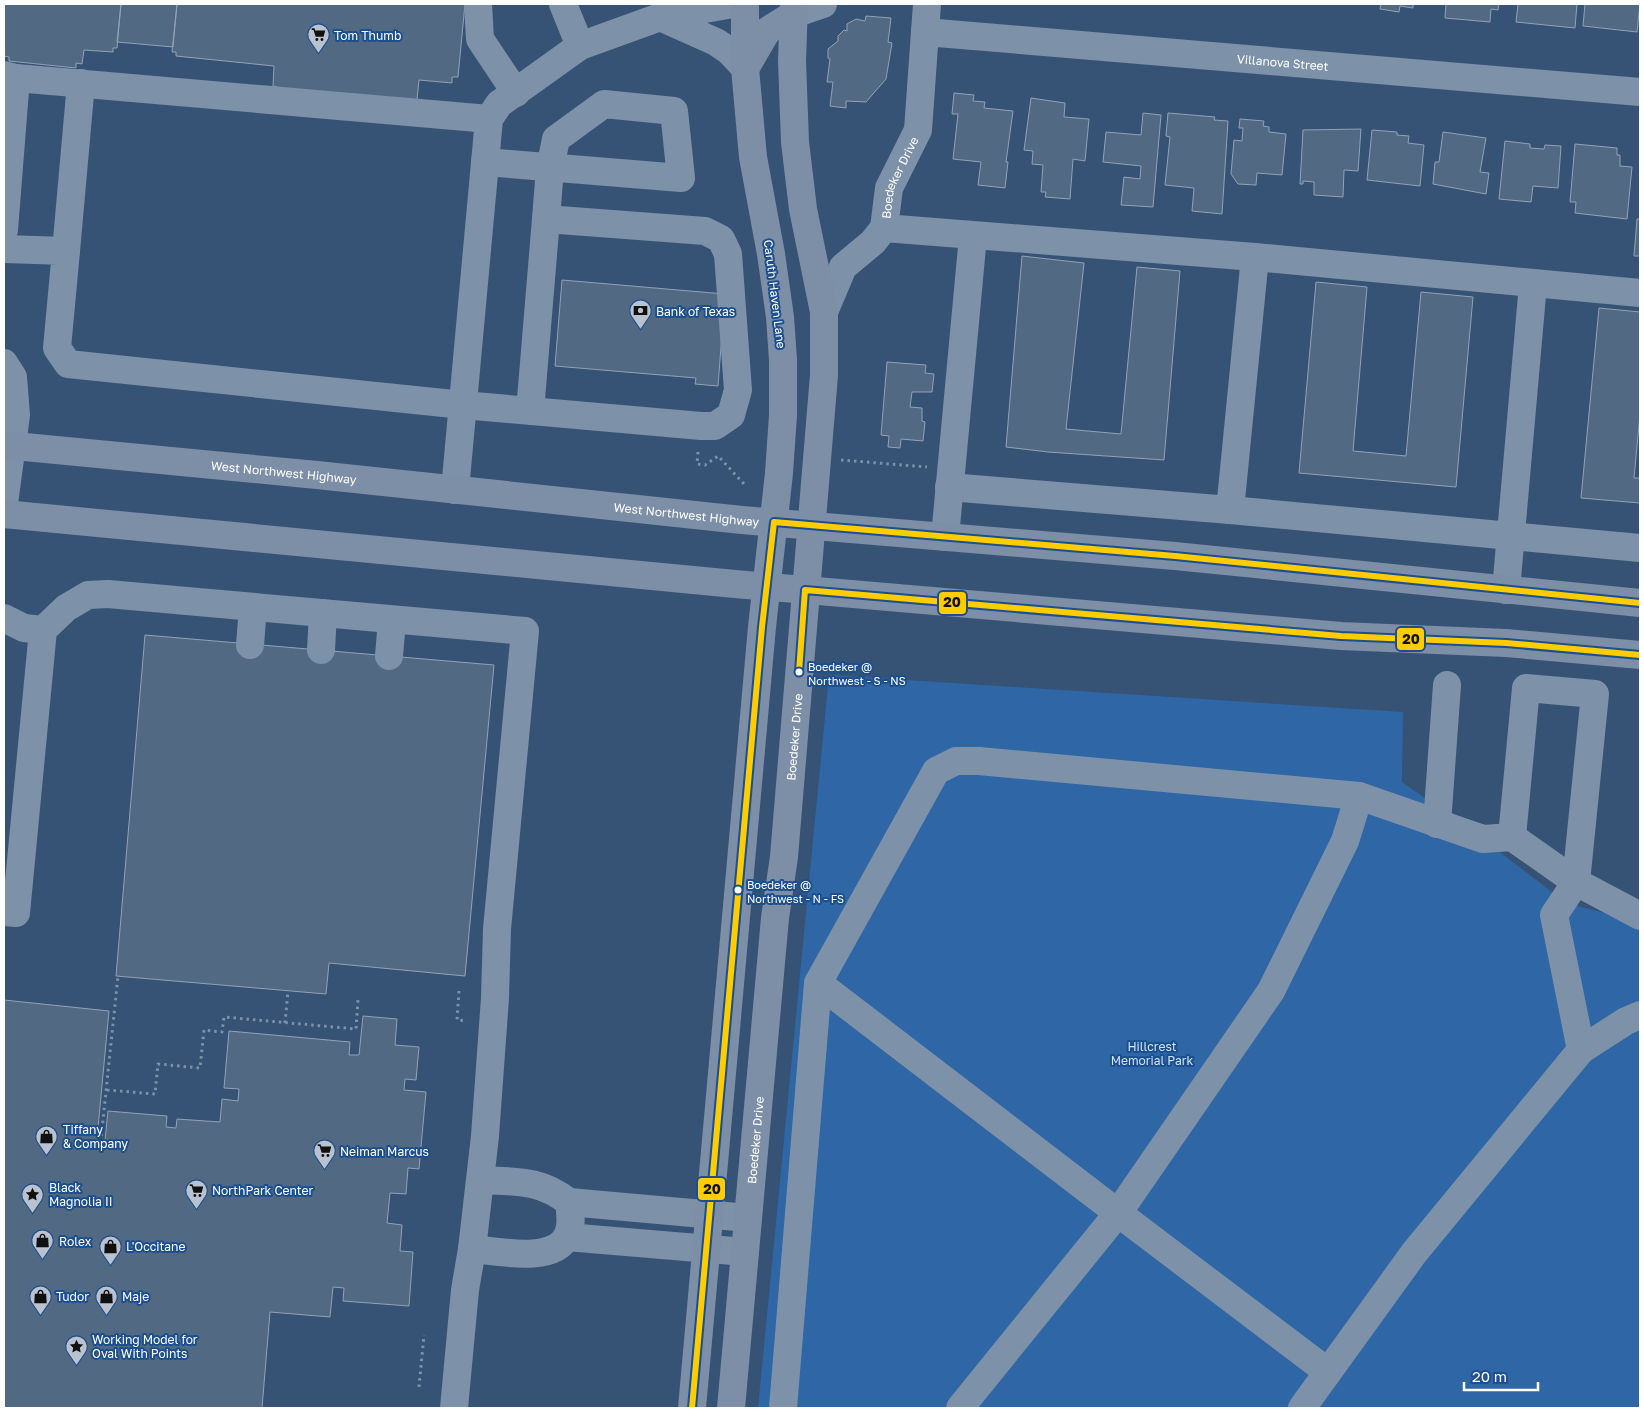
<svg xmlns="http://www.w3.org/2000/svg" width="1644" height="1412" viewBox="0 0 1644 1412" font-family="'Golos Text',sans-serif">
<rect width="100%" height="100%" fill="#365274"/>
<!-- green -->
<path fill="#2f66a5" d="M 829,675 L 1403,712 L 1402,782 L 1483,839 L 1566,903 L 1640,922 L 1640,1408 L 758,1408 Z"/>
<!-- building -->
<path fill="#526984" stroke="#92a2b6" d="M 4,4 L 121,4 L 117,48 L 113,48 L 113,52 L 84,50 L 82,64 L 76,63 L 76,68 L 9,61 L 9,57 L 4,56 Z
M 121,4 L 177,4 L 173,47 L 117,42 Z
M 177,4 L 465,4 L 458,77 L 452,77 L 452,83 L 419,80 L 417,100 L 277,92 L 277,87 L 273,86 L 274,66 L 176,56 L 176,52 L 172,52 Z
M 1381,4 L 1413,4 L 1413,8 L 1400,6 L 1399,12 L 1380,9 Z
M 1446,4 L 1499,4 L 1498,10 L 1491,9 L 1490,22 L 1445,18 Z
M 1518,4 L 1577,4 L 1575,28 L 1516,22 Z
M 1585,4 L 1640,4 L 1637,32 L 1583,26 Z
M 866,16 L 891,18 L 888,42 L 892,43 L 886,79 L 866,102 L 846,101 L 846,108 L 830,106 L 833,82 L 827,82 L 830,59 L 828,58 L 828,49 L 838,41 L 838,36 L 844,30 L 847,31 L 847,24 L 856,19 L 865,21 Z
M 954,93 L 974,95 L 973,101 L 985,102 L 984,108 L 1013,111 L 1006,162 L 1008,162 L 1005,188 L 978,185 L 981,162 L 953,159 L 958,114 L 952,114 Z
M 1031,98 L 1065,103 L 1064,117 L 1089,119 L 1085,161 L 1073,159 L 1070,199 L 1045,197 L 1046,192 L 1041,192 L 1043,165 L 1032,164 L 1033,151 L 1024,150 Z
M 1143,113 L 1161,115 L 1153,207 L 1121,205 L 1124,177 L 1140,179 L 1141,166 L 1103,162 L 1106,132 L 1141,135 Z
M 1168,113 L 1215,117 L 1214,120 L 1228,121 L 1222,214 L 1192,211 L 1194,188 L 1165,185 L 1170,137 L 1166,136 Z
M 1240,119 L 1264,121 L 1263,126 L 1269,127 L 1269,132 L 1286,134 L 1282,175 L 1257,173 L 1256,185 L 1238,184 L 1231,174 L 1234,140 L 1242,141 L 1243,128 L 1239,128 Z
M 1361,129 L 1358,171 L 1344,170 L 1343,197 L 1314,195 L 1314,182 L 1303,181 L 1303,184 L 1300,184 L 1303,130 Z
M 1372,130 L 1397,132 L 1397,135 L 1409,136 L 1408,143 L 1424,145 L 1420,186 L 1367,180 Z
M 1443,132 L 1486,138 L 1480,172 L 1489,173 L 1486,194 L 1433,184 L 1435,162 L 1439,162 Z
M 1505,141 L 1530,144 L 1530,148 L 1544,149 L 1545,145 L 1561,146 L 1558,188 L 1533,186 L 1531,202 L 1499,199 Z
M 1575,144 L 1617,148 L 1617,155 L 1620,155 L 1620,166 L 1632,167 L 1627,219 L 1575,213 L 1576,202 L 1570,202 Z
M 1637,219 L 1640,219 L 1640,256 L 1634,256 Z
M 1022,256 L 1084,263 L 1066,429 L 1121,434 L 1137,267 L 1180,271 L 1164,460 L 1048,452 L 1006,447 Z
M 562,280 L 725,294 L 718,386 L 695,384 L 696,378 L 555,366 Z
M 1316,282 L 1367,287 L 1353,451 L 1406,456 L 1421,292 L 1473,297 L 1456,487 L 1299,473 Z
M 1599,308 L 1640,312 L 1640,414 L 1634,478 L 1640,478 L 1640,503 L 1581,498 Z
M 887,362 L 926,365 L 925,373 L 934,374 L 932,392 L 912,392 L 910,407 L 922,408 L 922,421 L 925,422 L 923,441 L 901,439 L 900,448 L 888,447 L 889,436 L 881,435 Z
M 145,635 L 494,665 L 465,976 L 329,963 L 326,994 L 116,976 Z
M 4,1000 L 109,1011 L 96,1149 L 104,1150 L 108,1111 L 167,1116 L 166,1127 L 176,1128 L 177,1119 L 220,1122 L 222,1099 L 238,1101 L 239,1089 L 224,1088 L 229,1031 L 350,1042 L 349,1055 L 359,1055 L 363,1016 L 397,1019 L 395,1045 L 419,1047 L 416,1080 L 405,1079 L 404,1090 L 426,1092 L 419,1169 L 408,1168 L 406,1194 L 390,1193 L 387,1223 L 402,1225 L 400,1251 L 413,1252 L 409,1306 L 343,1301 L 344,1288 L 333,1287 L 330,1317 L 270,1312 L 262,1408 L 4,1408 Z"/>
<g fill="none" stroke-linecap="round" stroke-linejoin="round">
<!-- path -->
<path stroke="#7d92a8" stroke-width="3" stroke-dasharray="2.5 4" stroke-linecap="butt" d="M 698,452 L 697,464 L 705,465 L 718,456 L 745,485
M 841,460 L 927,467
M 459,991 L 457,1020 L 467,1021
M 285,1023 L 288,991
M 107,1090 L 155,1094 L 158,1064 L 200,1068 L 204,1030 L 222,1032 L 224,1017 L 356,1029 L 358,1000
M 100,1149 L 118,976
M 419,1387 L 424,1335"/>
<!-- minor -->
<g stroke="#7d92a8" stroke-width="28">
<path d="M 478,4 L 480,39 L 516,93"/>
<path d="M 563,4 L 580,46"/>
<path d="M 794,14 L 823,4"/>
<path d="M 660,17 L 716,42 L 728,50 L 745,68"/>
<path id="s1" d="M 925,32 L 1640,92"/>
<path d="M 4,75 L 16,78 L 489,119"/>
<path d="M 485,162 L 681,178 L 674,111 L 604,104 L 556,139 L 550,168 L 546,219"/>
<path d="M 884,228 L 1255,257 L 1640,293"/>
<path d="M 4,230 L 16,78"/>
<path d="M 4,249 L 66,251 L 57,348 L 68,364 L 463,405 L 701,426 L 715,426 L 731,415 L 738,390 L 728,254 L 721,239 L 705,231 L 546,219 L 530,411"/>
<path d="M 66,251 L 81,83"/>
<path id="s2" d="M 824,312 L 843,267 L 873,242 L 884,228 L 889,188 L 918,130 L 927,4"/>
<path d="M 4,363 L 13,377 L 16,415 L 4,503"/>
<path d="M 949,487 L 1230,510 L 1640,548"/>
<path d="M 455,490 L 489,119 L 499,104 L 580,46 L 660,17 L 733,4"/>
<path d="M 1230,510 L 1255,257"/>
<path d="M 945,537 L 973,236"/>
<path d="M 1506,590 L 1533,284"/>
<path d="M 4,618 L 24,628 L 43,630"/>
<path d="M 250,645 L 253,607"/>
<path d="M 321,650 L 323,613"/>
<path d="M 389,656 L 392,620"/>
<path d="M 1437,824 L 1447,685"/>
<path d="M 1512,837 L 1526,688 L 1595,694 L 1576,882 L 1554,915 L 1581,1050"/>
<path d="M 4,912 L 16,913 L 43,630 L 66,608 L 88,595 L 108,594 L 525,631 L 497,929 L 495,998 L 485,1136 L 472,1249 L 465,1290 L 454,1408"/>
<path d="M 818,983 L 1118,1213 L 1328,1372"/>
<path d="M 569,1202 L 748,1218"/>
<path d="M 567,1237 L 745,1252"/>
<path d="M 472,1249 C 497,1251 554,1264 567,1236 C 573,1225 570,1213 569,1202 C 539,1179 517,1182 481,1180"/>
<path d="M 783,1408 L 818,983 L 936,771 L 956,761 L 979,761 L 1359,796 L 1483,839 L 1512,837 L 1576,882 L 1640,916"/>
<path d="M 960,1408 L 1118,1213 L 1271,991 L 1345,841 L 1359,796"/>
<path d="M 1302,1408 L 1414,1253 L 1581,1050 L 1626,1021 L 1640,1015"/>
</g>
<!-- major -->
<g stroke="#7d8ea7" stroke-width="28">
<path d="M 746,67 L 767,31 L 794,14"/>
<path id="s3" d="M 4,445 L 317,475 L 742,520 L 1175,556 L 1640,603"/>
<path d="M 4,514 L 735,584 L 1341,636 L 1506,643 L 1640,655"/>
<path d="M 692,1408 L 762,627 L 779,473 L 783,415 L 783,360 L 780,317 L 771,254 L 753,157 L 745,68 L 745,4"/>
<path id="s4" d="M 731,1408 L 775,918 L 784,857 L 824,375 L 824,312 L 803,209 L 795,142 L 792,61 L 794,4"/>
</g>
<defs>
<path id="bus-1" d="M 799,672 L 805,590 L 1341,636 L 1506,643 L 1640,655
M 692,1408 L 762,627 L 774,522 L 1175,556 L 1640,603"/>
</defs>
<!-- bus-1 casing -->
<use href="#bus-1" stroke="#1b4f8f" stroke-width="10"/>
<!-- bus-1 -->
<use href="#bus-1" stroke="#fc0" stroke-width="6"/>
</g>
<!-- icons -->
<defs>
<symbol id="supermarket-pin" viewBox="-11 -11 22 30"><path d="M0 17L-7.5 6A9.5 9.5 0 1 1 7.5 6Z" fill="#b9c2ce" stroke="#1b4f8f"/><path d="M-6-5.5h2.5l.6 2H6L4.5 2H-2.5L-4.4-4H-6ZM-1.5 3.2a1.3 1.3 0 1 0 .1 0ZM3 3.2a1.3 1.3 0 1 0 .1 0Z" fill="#111"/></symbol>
<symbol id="bank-pin" viewBox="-11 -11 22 30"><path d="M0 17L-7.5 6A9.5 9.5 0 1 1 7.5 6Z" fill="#b9c2ce" stroke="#1b4f8f"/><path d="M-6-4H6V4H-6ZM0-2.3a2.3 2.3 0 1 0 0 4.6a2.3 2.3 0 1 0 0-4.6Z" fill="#111"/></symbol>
<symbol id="shop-pin" viewBox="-11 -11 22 30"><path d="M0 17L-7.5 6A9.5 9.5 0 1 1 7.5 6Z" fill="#b9c2ce" stroke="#1b4f8f"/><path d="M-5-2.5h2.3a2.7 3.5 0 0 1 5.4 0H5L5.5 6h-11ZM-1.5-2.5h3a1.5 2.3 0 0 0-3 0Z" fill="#111"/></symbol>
<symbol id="sight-pin" viewBox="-11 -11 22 30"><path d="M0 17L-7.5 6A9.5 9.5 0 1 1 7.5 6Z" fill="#b9c2ce" stroke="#1b4f8f"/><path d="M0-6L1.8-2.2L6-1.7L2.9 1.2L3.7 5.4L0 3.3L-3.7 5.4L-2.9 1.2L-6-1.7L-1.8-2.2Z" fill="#111"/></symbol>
</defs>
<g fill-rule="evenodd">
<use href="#supermarket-pin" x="306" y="22" width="25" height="34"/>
<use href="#bank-pin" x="628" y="298" width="25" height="34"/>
<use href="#shop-pin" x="34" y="1124" width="25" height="34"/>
<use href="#supermarket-pin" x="312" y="1138" width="25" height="34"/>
<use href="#supermarket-pin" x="184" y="1178" width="25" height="34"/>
<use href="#sight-pin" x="20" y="1182" width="25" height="34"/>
<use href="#shop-pin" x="30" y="1228" width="25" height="34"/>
<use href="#shop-pin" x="98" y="1234" width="25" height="34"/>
<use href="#shop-pin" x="28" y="1284" width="25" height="34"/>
<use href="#shop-pin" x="94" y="1284" width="25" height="34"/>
<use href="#sight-pin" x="64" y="1334" width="25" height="34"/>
</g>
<!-- markers -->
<g fill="#fff" stroke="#1b4f8f" stroke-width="2">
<circle cx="799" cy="672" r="4.5"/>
<circle cx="738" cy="890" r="4.5"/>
</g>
<g text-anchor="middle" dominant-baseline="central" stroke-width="4" stroke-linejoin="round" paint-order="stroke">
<!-- bus labels -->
<g font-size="11" fill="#fff" stroke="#1b4f8f" text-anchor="start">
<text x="808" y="666">Boedeker @<tspan x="808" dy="14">Northwest - S - NS</tspan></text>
<text x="747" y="884">Boedeker @<tspan x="747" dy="14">Northwest - N - FS</tspan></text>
</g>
<!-- poi labels -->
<g font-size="12" fill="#fff" stroke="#1b4f8f" text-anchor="start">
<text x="334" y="35">Tom Thumb</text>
<text x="656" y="311">Bank of Texas</text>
<text x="63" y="1129">Tiffany<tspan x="63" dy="14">&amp; Company</tspan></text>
<text x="340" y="1151">Neiman Marcus</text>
<text x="49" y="1187">Black<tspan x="49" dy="14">Magnolia II</tspan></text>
<text x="212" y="1190">NorthPark Center</text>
<text x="59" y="1241">Rolex</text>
<text x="126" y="1246">L'Occitane</text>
<text x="56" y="1296">Tudor</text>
<text x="122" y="1296">Maje</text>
<text x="92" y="1339">Working Model for<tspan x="92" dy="14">Oval With Points</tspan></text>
</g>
<!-- street labels -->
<g font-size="12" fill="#fff" stroke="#1b4f8f">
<text stroke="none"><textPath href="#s1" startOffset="359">Villanova Street</textPath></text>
<text stroke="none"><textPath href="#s2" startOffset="159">Boedeker Drive</textPath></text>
<text transform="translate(775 294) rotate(83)">Caruth Haven Lane</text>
<text stroke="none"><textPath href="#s3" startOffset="281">West Northwest Highway</textPath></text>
<text stroke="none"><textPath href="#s3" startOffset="686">West Northwest Highway</textPath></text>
<text stroke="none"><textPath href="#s4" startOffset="674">Boedeker Drive</textPath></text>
<text stroke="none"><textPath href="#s4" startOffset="269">Boedeker Drive</textPath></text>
</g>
<!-- park labels -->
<g font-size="12" fill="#cfe3fa" stroke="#1b4f8f">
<text x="1152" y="1046">Hillcrest<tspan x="1152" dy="14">Memorial Park</tspan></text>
</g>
</g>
<g stroke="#1b4f8f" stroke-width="2">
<rect x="938" y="591" width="29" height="24" rx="5" fill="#fc0"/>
<rect x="1396" y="627" width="29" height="24" rx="5" fill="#fc0"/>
<rect x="697" y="1177" width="29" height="24" rx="5" fill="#fc0"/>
</g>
<g font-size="14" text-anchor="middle" font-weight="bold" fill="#111">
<text x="952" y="607">20</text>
<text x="1411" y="644">20</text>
<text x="712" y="1194">20</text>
</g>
<!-- border -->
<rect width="1644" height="1412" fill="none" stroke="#ffffff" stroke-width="10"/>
<!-- scale -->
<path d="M1464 1382v8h74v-8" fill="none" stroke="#ffffff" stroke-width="2.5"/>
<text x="1472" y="1382" font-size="15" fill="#ffffff" stroke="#1b4f8f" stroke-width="4" paint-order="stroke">20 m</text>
</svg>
